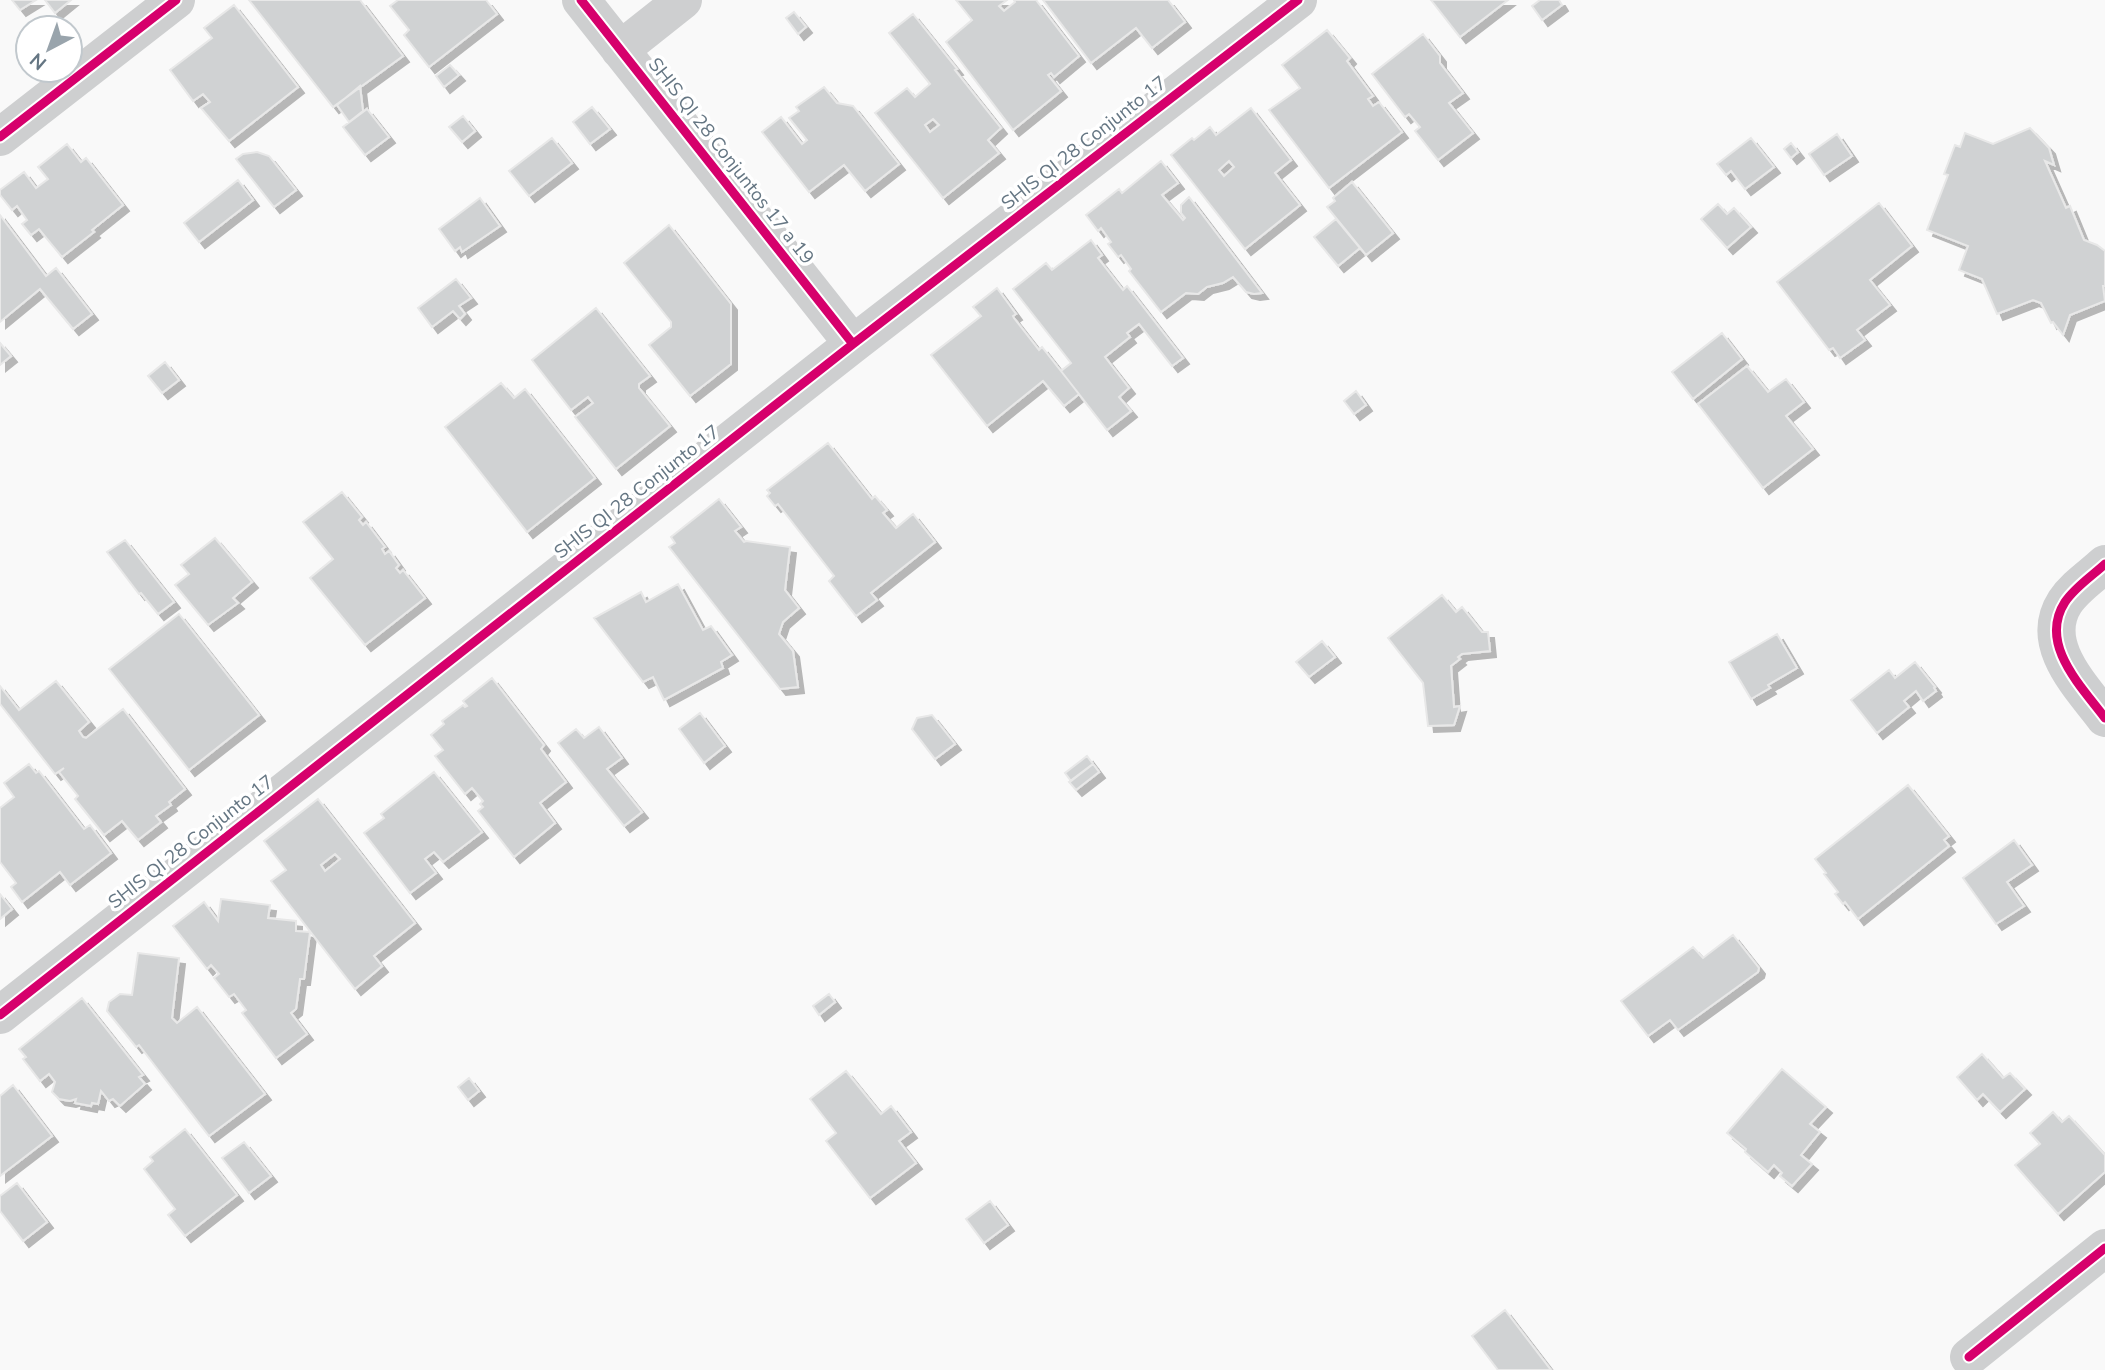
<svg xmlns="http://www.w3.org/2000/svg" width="2105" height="1370" viewBox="0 0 2105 1370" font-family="'Nunito Sans',sans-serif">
<defs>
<filter id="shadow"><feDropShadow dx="6" dy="6" stdDeviation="0" flood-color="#0004"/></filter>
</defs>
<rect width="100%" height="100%" fill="#f9f9f9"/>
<!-- building -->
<path fill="#d0d2d3" stroke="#e8e8e8" stroke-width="2" fill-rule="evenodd" filter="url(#shadow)" d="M 12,0 L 36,0 L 20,10 Z
M 45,0 L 71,0 L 55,13 Z
M 249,0 L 360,0 L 403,56 L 333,107 Z
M 398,0 L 486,0 L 497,14 L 429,67 L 404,35 L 409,30 L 390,6 Z
M 956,0 L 1007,0 L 999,6 L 1004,11 L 1015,2 L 1014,0 L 1036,0 L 1079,56 L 1054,77 L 1051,73 L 1048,75 L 1061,91 L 1013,130 L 946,42 L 972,20 Z
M 1043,0 L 1168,0 L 1185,22 L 1152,48 L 1136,28 L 1091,63 Z
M 1431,0 L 1508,0 L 1460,37 Z
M 1540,0 L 1559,0 L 1562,5 L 1542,20 L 1532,6 Z
M 234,5 L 298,87 L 229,141 L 201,108 L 210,102 L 203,94 L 193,101 L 170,70 L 212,38 L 204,28 Z
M 794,12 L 806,27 L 798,34 L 786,18 Z
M 913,14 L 957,69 L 955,70 L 1001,128 L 988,140 L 999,153 L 943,198 L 875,113 L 907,88 L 915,97 L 930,84 L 889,33 ZM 933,119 L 939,125 L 930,132 L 925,125 Z
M 1327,30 L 1350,58 L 1347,61 L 1373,96 L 1368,99 L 1373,106 L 1379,102 L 1402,132 L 1329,188 L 1269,110 L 1300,88 L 1282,65 Z
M 1423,34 L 1440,56 L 1440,63 L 1463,93 L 1449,103 L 1473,133 L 1438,160 L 1415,131 L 1420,127 L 1409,114 L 1405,117 L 1372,74 Z
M 450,65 L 459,75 L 444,87 L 436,76 Z
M 360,86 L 363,111 L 349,122 L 337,105 Z
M 824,87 L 837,103 L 853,106 L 899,164 L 865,191 L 844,165 L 809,192 L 762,132 L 781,117 L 802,144 L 807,140 L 789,118 L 799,111 L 796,107 Z
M 592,107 L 610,129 L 590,144 L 573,122 Z
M 1251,108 L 1291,160 L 1275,173 L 1300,205 L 1245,249 L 1171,155 L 1192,138 L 1194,140 L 1210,127 L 1216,135 ZM 1229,161 L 1234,167 L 1224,176 L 1219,170 Z
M 367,109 L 389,137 L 365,155 L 343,127 Z
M 463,116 L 475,131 L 462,142 L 449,127 Z
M 2030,128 L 2049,148 L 2054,165 L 2045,161 L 2066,208 L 2070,206 L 2084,240 L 2097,245 L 2105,251 L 2105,286 L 2103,286 L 2105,301 L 2070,315 L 2063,335 L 2053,322 L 2051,323 L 2041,303 L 2033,300 L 1997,314 L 1982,279 L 1959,270 L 1968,246 L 1927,230 L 1948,175 L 1944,174 L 1955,145 L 1960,147 L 1965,133 L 1993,144 Z
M 1837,134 L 1852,156 L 1824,175 L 1809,154 Z
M 552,138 L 572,163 L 529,196 L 509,171 Z
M 1751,138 L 1774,167 L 1745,189 L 1731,171 L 1726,175 L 1717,164 Z
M 1791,143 L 1798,152 L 1791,158 L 1784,149 Z
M 67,144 L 81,162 L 86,158 L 123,205 L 92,230 L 94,232 L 62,257 L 39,229 L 31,235 L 22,224 L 27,220 L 17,206 L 12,210 L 0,195 L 0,190 L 24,172 L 36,188 L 48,179 L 38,167 Z
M 257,152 L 269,156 L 296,190 L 274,207 L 236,159 L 243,154 Z
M 1161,161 L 1178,183 L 1162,195 L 1183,220 L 1185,218 L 1181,213 L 1181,205 L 1189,197 L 1262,293 L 1254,294 L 1246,292 L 1233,277 L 1223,283 L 1207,287 L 1198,294 L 1186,293 L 1161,312 L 1129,271 L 1131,269 L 1121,255 L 1118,257 L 1111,248 L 1108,244 L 1111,242 L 1101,228 L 1098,231 L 1086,215 L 1119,189 L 1122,193 Z
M 238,180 L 253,200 L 199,242 L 184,223 Z
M 1352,182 L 1393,233 L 1366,255 L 1327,207 L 1335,201 L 1333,198 Z
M 480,198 L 500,226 L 462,252 L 460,247 L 455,251 L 439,229 Z
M 1879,203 L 1912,246 L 1870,280 L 1890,305 L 1857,330 L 1865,340 L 1840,358 L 1833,348 L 1829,350 L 1777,282 Z
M 1718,204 L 1727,214 L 1734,208 L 1751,227 L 1727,248 L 1701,219 Z
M 0,215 L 46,276 L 56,268 L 92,314 L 73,329 L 40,289 L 0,322 Z
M 1336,219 L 1360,248 L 1338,266 L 1314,237 Z
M 669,225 L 731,304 L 731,364 L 690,396 L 649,345 L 671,327 L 671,322 L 624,263 Z
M 1091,240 L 1102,255 L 1098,258 L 1123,290 L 1127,286 L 1183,358 L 1172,366 L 1139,324 L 1127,333 L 1130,337 L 1105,357 L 1129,388 L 1119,397 L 1131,411 L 1107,430 L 1061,371 L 1071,363 L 1013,289 L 1046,263 L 1052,270 Z
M 456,279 L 471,298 L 459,306 L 465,314 L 460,319 L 453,311 L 432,327 L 418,308 Z
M 997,288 L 1016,314 L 1013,316 L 1014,318 L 1039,350 L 1042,347 L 1079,394 L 1064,406 L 1043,381 L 987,426 L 931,355 L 981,316 L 973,307 Z
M 596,308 L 650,376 L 639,384 L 639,388 L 670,426 L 616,469 L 575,417 L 593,403 L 588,397 L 571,410 L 532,360 Z
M 1722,333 L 1742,359 L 1693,399 L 1672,372 Z
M 0,343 L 11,356 L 0,365 Z
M 165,362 L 179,380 L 162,393 L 148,376 Z
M 1747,366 L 1768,392 L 1786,379 L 1804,402 L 1786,416 L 1813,449 L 1763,488 L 1698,404 Z
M 501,383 L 514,398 L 525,389 L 595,478 L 527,532 L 445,427 Z
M 1356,391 L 1366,405 L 1354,414 L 1344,401 Z
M 828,443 L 872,499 L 875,496 L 887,510 L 883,513 L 896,528 L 913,514 L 935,542 L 871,593 L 877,600 L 856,616 L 829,581 L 834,576 L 778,504 L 775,506 L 767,496 L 770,493 L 767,490 Z
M 342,492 L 362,517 L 359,520 L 363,525 L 366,522 L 385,547 L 382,549 L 385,554 L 389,551 L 399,565 L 396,568 L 400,573 L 403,570 L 425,598 L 365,645 L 310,578 L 333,559 L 303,522 Z
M 719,499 L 741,527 L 735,531 L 744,542 L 746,541 L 790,547 L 785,590 L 799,608 L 783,622 L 779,634 L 793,651 L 798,687 L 780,689 L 669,547 L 675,543 L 671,537 Z
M 215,538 L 252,582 L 233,598 L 238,603 L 208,625 L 175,585 L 189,574 L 181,565 Z
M 125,540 L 174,602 L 158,614 L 141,593 L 139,594 L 107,552 Z
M 678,584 L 703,630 L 711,626 L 732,655 L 721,662 L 723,668 L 664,700 L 653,677 L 643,682 L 594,618 L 641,592 L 646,602 Z
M 1442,595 L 1456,612 L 1462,607 L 1482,632 L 1488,632 L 1490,651 L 1462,654 L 1458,657 L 1460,659 L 1451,666 L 1454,707 L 1460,706 L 1454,725 L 1428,726 L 1423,683 L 1388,638 Z
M 179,614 L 259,715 L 189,770 L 109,669 Z
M 1777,634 L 1797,668 L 1768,685 L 1770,688 L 1751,699 L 1729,662 Z
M 1322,641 L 1335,657 L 1309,677 L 1296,662 Z
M 1915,662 L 1935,687 L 1934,688 L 1936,691 L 1923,701 L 1916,691 L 1904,701 L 1909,707 L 1877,733 L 1851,700 L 1889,670 L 1895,678 Z
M 492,678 L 544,745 L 541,749 L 566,782 L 540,803 L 555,823 L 514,857 L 478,811 L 483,807 L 480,804 L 483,801 L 472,788 L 465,794 L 435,756 L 443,750 L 431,735 L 444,724 L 442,721 L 463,705 L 465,707 L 467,706 L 463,701 Z
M 56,681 L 89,722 L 79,731 L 83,737 L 86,738 L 123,709 L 185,789 L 169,802 L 171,805 L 156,816 L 161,822 L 138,840 L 122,821 L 104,835 L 75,799 L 78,796 L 59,772 L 64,768 L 55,774 L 0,704 L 0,686 L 19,710 Z
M 700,713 L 725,746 L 704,763 L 679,729 Z
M 932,715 L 955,744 L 935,759 L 912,729 L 917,718 Z
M 599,727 L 622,758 L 607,769 L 642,812 L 624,826 L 558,743 L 576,729 L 584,738 Z
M 1087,756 L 1093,764 L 1071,781 L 1065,773 Z
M 29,764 L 36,773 L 39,771 L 84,829 L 90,825 L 111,853 L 70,885 L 60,872 L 22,902 L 11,887 L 16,883 L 0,862 L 0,808 L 14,797 L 4,783 Z
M 1093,764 L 1099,772 L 1076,790 L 1069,782 Z
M 434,772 L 482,832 L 443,862 L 434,852 L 425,859 L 436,873 L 410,893 L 364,833 L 384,818 L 381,814 Z
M 1908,785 L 1949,836 L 1944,840 L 1949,846 L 1858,919 L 1845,902 L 1843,904 L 1835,894 L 1838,892 L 1824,874 L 1826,873 L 1815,859 Z
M 318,799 L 415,923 L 374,956 L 382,966 L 355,989 L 271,881 L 286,870 L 264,841 ZM 335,854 L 340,859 L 325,871 L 321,865 Z
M 2014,840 L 2032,865 L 2007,882 L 2024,906 L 1996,924 L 1963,878 Z
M 0,894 L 12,909 L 0,919 Z
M 221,899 L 270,905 L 268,918 L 296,921 L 296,931 L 310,932 L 304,979 L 300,979 L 296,1009 L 291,1013 L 307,1034 L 276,1058 L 242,1013 L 246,1010 L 234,994 L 229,997 L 214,978 L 219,974 L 211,965 L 207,969 L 173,926 L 204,902 L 218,921 Z
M 1733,935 L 1759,968 L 1758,972 L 1678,1030 L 1670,1020 L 1648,1036 L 1621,1001 L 1693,947 L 1703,958 Z
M 138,953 L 179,958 L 172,1018 L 177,1023 L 197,1007 L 265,1094 L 209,1136 L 139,1045 L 136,1047 L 107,1011 L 109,1002 L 120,994 L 132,995 Z
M 829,994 L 835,1002 L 819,1015 L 813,1006 Z
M 82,998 L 143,1075 L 139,1077 L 145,1084 L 120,1106 L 113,1099 L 109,1101 L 101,1091 L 98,1104 L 92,1103 L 91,1106 L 75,1103 L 76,1099 L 70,1101 L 59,1099 L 52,1092 L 55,1082 L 49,1074 L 40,1081 L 23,1059 L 26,1057 L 19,1049 Z
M 1982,1054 L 2003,1078 L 2010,1073 L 2025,1089 L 2000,1112 L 1983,1094 L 1977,1100 L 1957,1077 Z
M 1782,1069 L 1826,1107 L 1810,1124 L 1820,1132 L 1801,1155 L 1812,1164 L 1792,1186 L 1780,1176 L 1782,1173 L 1774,1165 L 1768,1172 L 1745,1152 L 1746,1149 L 1727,1133 Z
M 846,1071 L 881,1114 L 891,1106 L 911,1132 L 899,1141 L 916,1163 L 870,1198 L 826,1141 L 836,1133 L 810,1099 Z
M 469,1078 L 479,1091 L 468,1100 L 458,1087 Z
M 13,1085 L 52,1136 L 0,1176 L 0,1096 Z
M 2053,1112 L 2062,1122 L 2069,1116 L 2105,1155 L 2105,1172 L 2058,1214 L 2015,1165 L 2040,1144 L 2030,1133 Z
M 185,1129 L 237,1195 L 185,1236 L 168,1215 L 175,1209 L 144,1169 L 153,1161 L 150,1157 Z
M 244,1142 L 271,1176 L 249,1193 L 222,1158 Z
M 17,1183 L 47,1222 L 23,1241 L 0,1211 L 0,1196 Z
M 990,1201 L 1008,1225 L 984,1243 L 966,1219 Z
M 1505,1310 L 1551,1370 L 1498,1370 L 1472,1336 Z"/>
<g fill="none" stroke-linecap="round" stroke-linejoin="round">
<!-- minor -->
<path stroke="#cecfd0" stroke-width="38" d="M 581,0 L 853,344
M 620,50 L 683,0
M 0,137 L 176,0
M 2105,564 C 2092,576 2075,587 2065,602 C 2038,644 2081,686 2105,718
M 0,1015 L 853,344 L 1298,0
M 1969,1357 L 2105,1248"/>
<defs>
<path id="cycleway" d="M 581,0 L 853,344
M 0,137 L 176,0
M 2105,564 C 2092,576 2075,587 2065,602 C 2038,644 2081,686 2105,718
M 0,1015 L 853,344 L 1298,0
M 1969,1357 L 2105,1248"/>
</defs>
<!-- cycleway casing -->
<use href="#cycleway" stroke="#fff" stroke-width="13"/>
<!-- cycleway -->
<use href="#cycleway" stroke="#d6006c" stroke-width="9"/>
</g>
<g text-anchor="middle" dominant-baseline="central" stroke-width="7" stroke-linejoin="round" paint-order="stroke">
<!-- street labels -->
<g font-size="19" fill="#657683" stroke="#fff">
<text transform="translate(1084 143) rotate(-38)">SHIS QI 28 Conjunto 17</text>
<text transform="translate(731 161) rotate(52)">SHIS QI 28 Conjuntos 17 a 19</text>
<text transform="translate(637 492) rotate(-38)">SHIS QI 28 Conjunto 17</text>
<text transform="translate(191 842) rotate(-38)">SHIS QI 28 Conjunto 17</text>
</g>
</g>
<!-- north arrow -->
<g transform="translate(49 49) rotate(221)"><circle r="33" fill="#ffffff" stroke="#c1c8cd" stroke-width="2"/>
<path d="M0-5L12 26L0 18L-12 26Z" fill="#99a4ac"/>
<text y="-10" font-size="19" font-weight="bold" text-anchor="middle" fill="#657683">N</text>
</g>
</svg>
